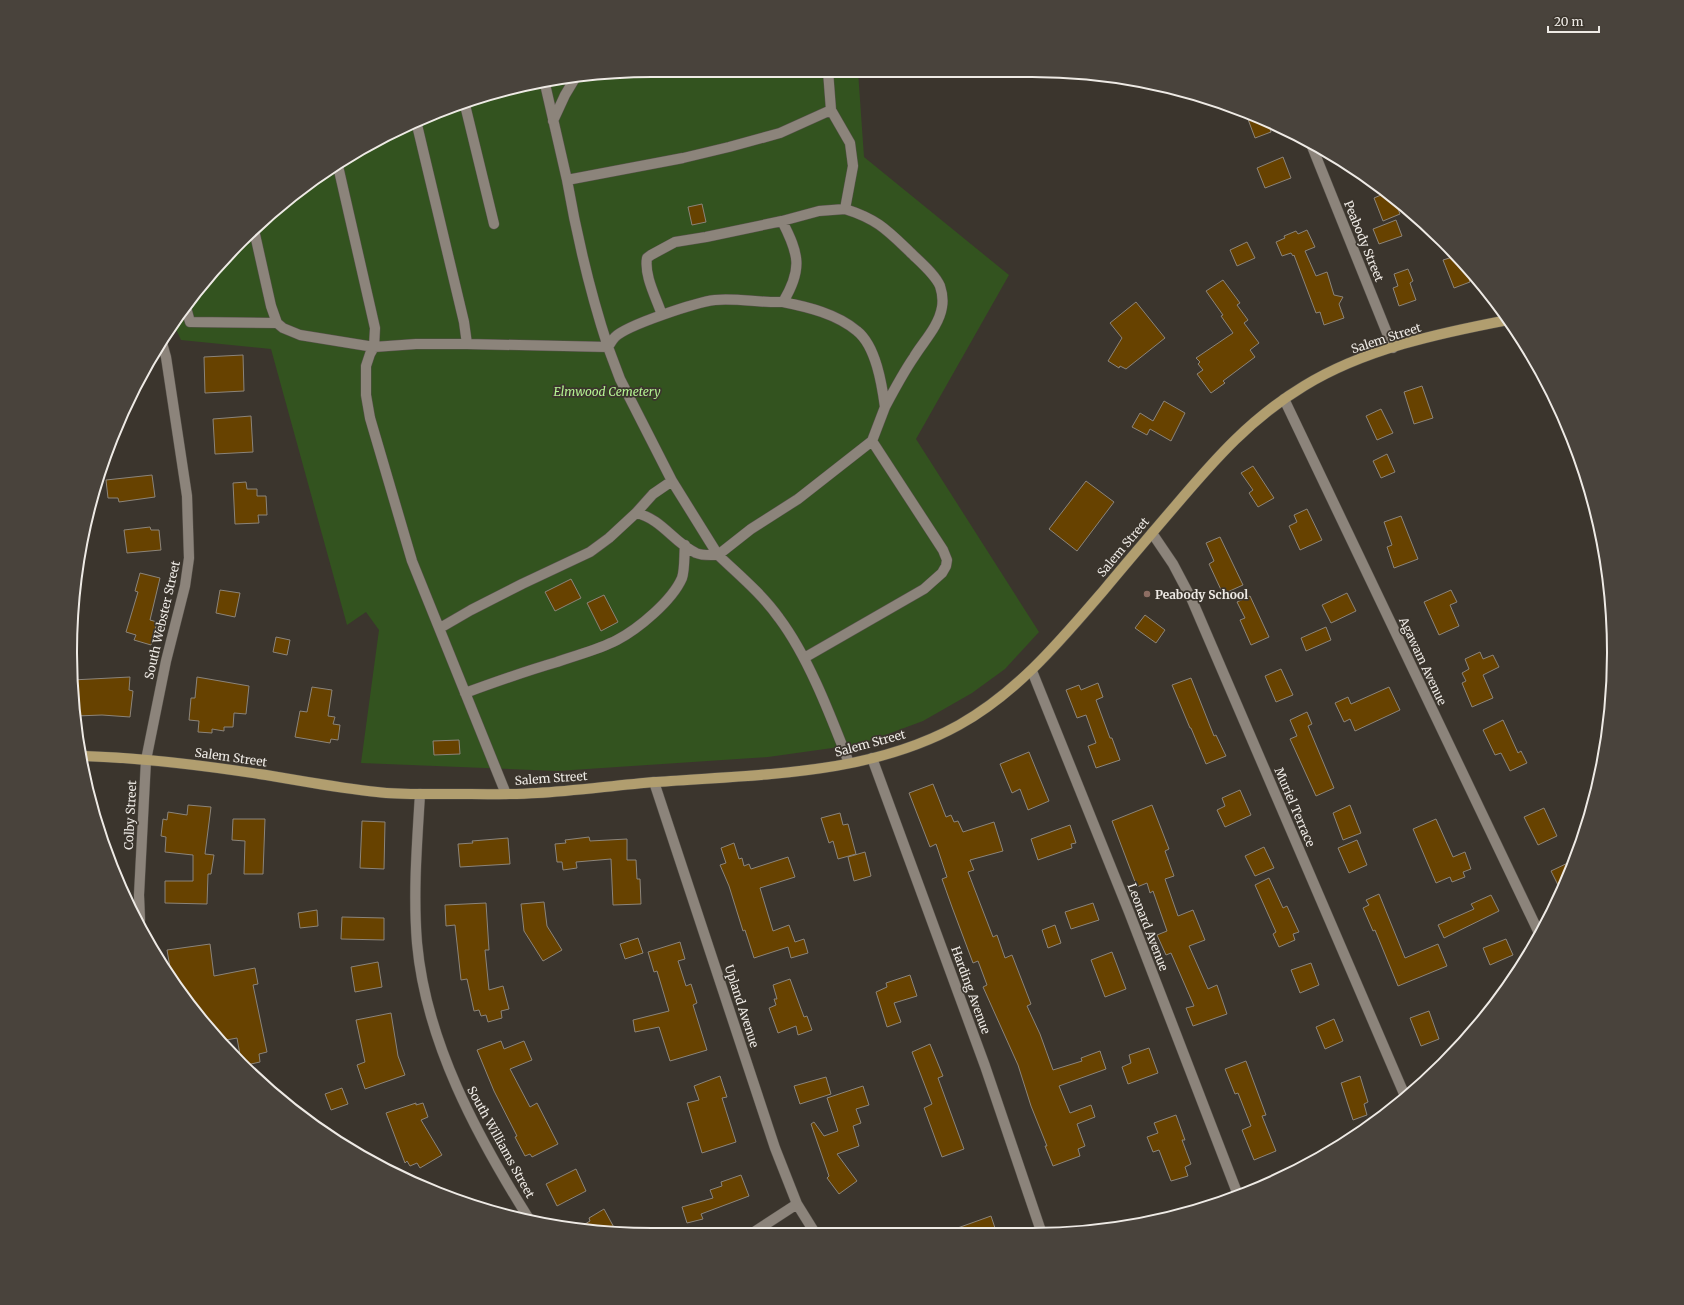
<svg xmlns="http://www.w3.org/2000/svg" width="1684" height="1305" viewBox="0 0 1684 1305" font-family="Merriweather,serif">
<rect width="100%" height="100%" fill="#3b352d"/>
<!-- green -->
<path fill="#33531f" d="M 653,70 L 858,71 L 864,157 L 1009,275 L 916,439 L 1039,632 L 1005,669 L 972,693 L 923,721 L 861,744 L 768,757 L 557,771 L 361,763 L 379,630 L 366,612 L 347,625 L 271,349 L 181,340 L 175,327 L 240,241 L 361,148 L 502,90 Z"/>
<!-- building -->
<path fill="#674200" stroke="#8b847a" d="M 1246,114 L 1268,122 L 1271,132 L 1255,138 Z
M 1283,157 L 1291,178 L 1265,188 L 1257,168 Z
M 1388,192 L 1393,196 L 1400,214 L 1383,221 L 1374,198 Z
M 702,204 L 706,222 L 692,225 L 688,207 Z
M 1396,220 L 1402,236 L 1379,244 L 1373,229 Z
M 1307,230 L 1315,247 L 1305,251 L 1316,276 L 1327,272 L 1334,295 L 1343,297 L 1339,304 L 1344,318 L 1324,325 L 1320,312 L 1316,313 L 1294,255 L 1293,256 L 1291,253 L 1282,256 L 1276,242 L 1285,238 L 1284,236 L 1296,231 L 1298,234 Z
M 1247,242 L 1255,258 L 1237,266 L 1230,250 Z
M 1456,256 L 1473,276 L 1469,278 L 1470,282 L 1454,288 L 1443,260 Z
M 1408,269 L 1413,281 L 1410,283 L 1416,300 L 1399,306 L 1393,288 L 1398,286 L 1394,274 Z
M 1223,280 L 1240,303 L 1237,305 L 1248,320 L 1244,323 L 1259,343 L 1250,350 L 1255,357 L 1223,381 L 1225,383 L 1211,393 L 1197,374 L 1203,370 L 1198,364 L 1200,362 L 1196,358 L 1233,333 L 1221,316 L 1223,315 L 1206,291 Z
M 1136,302 L 1165,338 L 1126,369 L 1120,366 L 1119,368 L 1108,361 L 1122,338 L 1110,323 Z
M 243,355 L 244,391 L 205,393 L 204,357 Z
M 1422,386 L 1433,418 L 1414,424 L 1404,392 Z
M 1164,401 L 1185,413 L 1171,441 L 1150,429 L 1147,435 L 1132,427 L 1140,413 L 1153,421 Z
M 1381,409 L 1393,433 L 1377,440 L 1366,416 Z
M 251,416 L 253,452 L 215,454 L 213,419 Z
M 1387,454 L 1395,472 L 1381,478 L 1373,461 Z
M 1253,466 L 1274,498 L 1258,507 L 1249,493 L 1253,490 L 1241,473 Z
M 152,475 L 155,497 L 119,502 L 118,498 L 108,498 L 106,480 Z
M 1086,481 L 1114,502 L 1077,551 L 1049,529 Z
M 246,482 L 247,489 L 257,489 L 257,496 L 266,496 L 267,515 L 258,515 L 259,523 L 235,524 L 233,483 Z
M 1307,509 L 1322,540 L 1300,550 L 1289,526 L 1297,522 L 1294,515 Z
M 1401,516 L 1418,559 L 1394,568 L 1387,547 L 1392,545 L 1384,522 Z
M 150,527 L 151,530 L 159,530 L 161,550 L 127,553 L 124,530 Z
M 1220,537 L 1243,585 L 1223,594 L 1209,564 L 1214,561 L 1206,543 Z
M 140,573 L 160,578 L 150,620 L 157,622 L 151,645 L 134,640 L 136,635 L 126,632 L 138,592 L 135,591 Z
M 571,579 L 581,598 L 555,611 L 545,592 Z
M 220,590 L 240,593 L 235,617 L 216,613 Z
M 1451,590 L 1457,602 L 1450,605 L 1459,626 L 1439,635 L 1424,602 Z
M 1347,593 L 1356,611 L 1331,623 L 1322,605 Z
M 604,595 L 618,622 L 601,631 L 587,603 Z
M 1250,596 L 1269,637 L 1251,645 L 1240,620 L 1245,618 L 1237,602 Z
M 1145,615 L 1165,630 L 1156,643 L 1135,628 Z
M 1326,627 L 1331,640 L 1306,651 L 1301,638 Z
M 276,637 L 290,640 L 287,655 L 273,652 Z
M 1480,652 L 1483,659 L 1493,655 L 1499,667 L 1483,675 L 1493,698 L 1472,707 L 1462,683 L 1466,681 L 1462,673 L 1469,669 L 1465,659 Z
M 1281,669 L 1293,695 L 1276,702 L 1265,676 Z
M 130,677 L 129,690 L 133,691 L 130,717 L 102,715 L 76,716 L 71,690 L 72,680 Z
M 197,677 L 249,686 L 246,714 L 234,713 L 233,727 L 224,727 L 224,731 L 212,729 L 212,733 L 198,732 L 199,721 L 189,720 L 191,698 L 195,698 Z
M 1191,678 L 1214,736 L 1216,735 L 1226,756 L 1206,764 L 1191,728 L 1190,728 L 1172,685 Z
M 1098,683 L 1103,697 L 1096,700 L 1110,738 L 1112,738 L 1120,760 L 1096,768 L 1088,746 L 1096,743 L 1086,715 L 1077,718 L 1066,690 L 1079,685 L 1081,690 Z
M 312,687 L 332,690 L 328,716 L 335,717 L 333,724 L 340,725 L 338,740 L 331,739 L 330,743 L 295,737 L 300,711 L 307,712 Z
M 1389,687 L 1400,710 L 1355,731 L 1350,719 L 1344,722 L 1335,703 L 1348,697 L 1351,704 Z
M 1307,712 L 1312,724 L 1308,726 L 1334,788 L 1316,796 L 1290,739 L 1297,736 L 1290,720 Z
M 1503,720 L 1518,753 L 1521,751 L 1527,763 L 1510,771 L 1501,753 L 1495,755 L 1483,730 Z
M 459,740 L 460,754 L 434,755 L 433,741 Z
M 1029,752 L 1049,801 L 1028,810 L 1020,789 L 1012,793 L 1000,764 Z
M 933,784 L 946,817 L 951,815 L 954,822 L 958,821 L 963,832 L 994,822 L 1003,851 L 970,860 L 974,870 L 968,872 L 993,937 L 997,935 L 1005,958 L 1012,955 L 1031,1004 L 1027,1006 L 1040,1034 L 1053,1070 L 1082,1061 L 1081,1058 L 1100,1051 L 1106,1069 L 1059,1086 L 1070,1113 L 1091,1105 L 1095,1117 L 1077,1124 L 1085,1146 L 1078,1149 L 1080,1156 L 1053,1166 L 1045,1146 L 1047,1146 L 1031,1106 L 1018,1065 L 983,987 L 987,985 L 978,961 L 973,963 L 952,907 L 942,879 L 947,877 L 936,844 L 930,847 L 909,793 Z
M 1240,790 L 1251,815 L 1225,827 L 1217,810 L 1225,806 L 1222,798 Z
M 188,805 L 211,807 L 205,854 L 214,855 L 211,874 L 208,874 L 207,904 L 165,903 L 165,881 L 193,881 L 193,855 L 165,852 L 166,837 L 161,836 L 163,819 L 167,820 L 168,812 L 187,815 Z
M 1152,805 L 1169,849 L 1165,851 L 1174,876 L 1165,879 L 1178,916 L 1193,910 L 1205,940 L 1189,946 L 1208,989 L 1217,985 L 1227,1014 L 1193,1026 L 1186,1008 L 1194,1006 L 1171,953 L 1166,955 L 1157,935 L 1167,931 L 1153,891 L 1150,893 L 1147,883 L 1137,887 L 1112,821 Z
M 1350,805 L 1361,833 L 1343,840 L 1333,813 Z
M 1544,808 L 1557,836 L 1538,845 L 1524,817 Z
M 840,813 L 843,825 L 848,824 L 856,854 L 838,859 L 833,841 L 829,843 L 821,818 Z
M 233,819 L 265,819 L 263,874 L 244,874 L 245,841 L 232,840 Z
M 1436,819 L 1453,857 L 1465,852 L 1471,869 L 1463,872 L 1465,877 L 1452,882 L 1450,877 L 1436,883 L 1413,829 Z
M 362,821 L 385,822 L 384,869 L 360,868 Z
M 1070,825 L 1076,843 L 1071,844 L 1072,848 L 1038,860 L 1031,839 Z
M 589,837 L 590,841 L 627,839 L 627,860 L 636,860 L 637,879 L 640,879 L 641,904 L 613,905 L 611,859 L 576,862 L 577,868 L 563,870 L 562,862 L 557,862 L 555,844 L 566,843 L 565,840 Z
M 508,838 L 510,864 L 460,867 L 458,844 L 473,843 L 472,841 Z
M 1357,840 L 1367,865 L 1349,873 L 1338,848 Z
M 734,843 L 739,859 L 742,858 L 744,866 L 749,864 L 751,869 L 788,857 L 795,877 L 760,888 L 773,931 L 789,925 L 795,942 L 804,939 L 808,953 L 791,958 L 788,947 L 754,958 L 745,930 L 743,931 L 729,886 L 720,865 L 726,863 L 721,848 Z
M 1264,847 L 1274,868 L 1255,876 L 1245,856 Z
M 865,852 L 871,876 L 854,881 L 848,857 Z
M 1574,860 L 1570,876 L 1561,891 L 1551,871 Z
M 1269,878 L 1283,908 L 1287,906 L 1299,932 L 1293,934 L 1295,940 L 1279,947 L 1273,934 L 1276,932 L 1255,885 Z
M 1379,894 L 1405,958 L 1438,944 L 1447,966 L 1398,986 L 1375,930 L 1373,931 L 1363,908 L 1369,905 L 1366,900 Z
M 1491,895 L 1499,911 L 1444,938 L 1438,925 L 1474,909 L 1471,904 Z
M 544,902 L 547,926 L 562,950 L 543,961 L 524,931 L 521,904 Z
M 486,903 L 489,950 L 485,950 L 489,990 L 503,986 L 509,1009 L 501,1011 L 502,1018 L 488,1022 L 486,1015 L 481,1016 L 479,1010 L 474,1011 L 467,979 L 461,980 L 455,925 L 446,926 L 445,905 Z
M 1093,903 L 1099,920 L 1071,929 L 1065,912 Z
M 317,910 L 318,926 L 300,928 L 298,913 Z
M 342,917 L 384,918 L 384,940 L 341,939 Z
M 1055,925 L 1061,943 L 1048,948 L 1042,930 Z
M 638,938 L 643,953 L 625,959 L 620,944 Z
M 1506,939 L 1513,955 L 1490,965 L 1483,948 Z
M 680,942 L 685,959 L 678,961 L 686,986 L 691,984 L 697,1003 L 693,1005 L 707,1050 L 670,1061 L 659,1027 L 635,1032 L 633,1020 L 669,1011 L 657,971 L 654,972 L 648,952 Z
M 210,944 L 214,976 L 255,968 L 258,984 L 253,985 L 267,1052 L 259,1054 L 260,1062 L 242,1066 L 237,1038 L 221,1041 L 176,985 L 174,973 L 171,973 L 167,950 Z
M 1112,952 L 1126,989 L 1105,997 L 1091,960 Z
M 378,962 L 382,987 L 355,992 L 351,967 Z
M 1311,963 L 1319,985 L 1300,993 L 1291,970 Z
M 910,975 L 917,996 L 894,1003 L 901,1022 L 887,1027 L 876,992 L 887,987 L 886,983 Z
M 790,979 L 804,1017 L 807,1016 L 812,1030 L 798,1035 L 796,1026 L 778,1033 L 769,1008 L 776,1005 L 774,999 L 777,999 L 773,985 Z
M 1429,1011 L 1439,1039 L 1421,1046 L 1410,1018 Z
M 391,1013 L 398,1056 L 405,1075 L 365,1089 L 357,1065 L 365,1062 L 356,1020 Z
M 1334,1019 L 1343,1041 L 1325,1049 L 1316,1027 Z
M 501,1041 L 504,1049 L 524,1041 L 532,1060 L 510,1069 L 530,1107 L 537,1103 L 558,1144 L 532,1157 L 530,1154 L 525,1156 L 515,1137 L 517,1136 L 494,1091 L 477,1050 Z
M 930,1044 L 943,1076 L 938,1078 L 964,1149 L 942,1157 L 924,1108 L 932,1104 L 912,1052 Z
M 1149,1048 L 1158,1073 L 1128,1084 L 1122,1067 L 1131,1063 L 1129,1055 Z
M 1246,1061 L 1266,1115 L 1262,1116 L 1276,1151 L 1254,1160 L 1242,1130 L 1251,1126 L 1238,1093 L 1235,1094 L 1225,1069 Z
M 720,1076 L 727,1097 L 722,1098 L 736,1142 L 702,1153 L 687,1103 L 699,1100 L 694,1086 Z
M 1360,1076 L 1368,1102 L 1364,1104 L 1367,1115 L 1353,1120 L 1341,1083 Z
M 826,1077 L 831,1094 L 800,1104 L 794,1086 Z
M 863,1086 L 869,1105 L 856,1109 L 861,1123 L 853,1126 L 859,1146 L 837,1154 L 857,1181 L 839,1194 L 827,1178 L 829,1176 L 811,1124 L 814,1122 L 824,1136 L 838,1131 L 827,1098 Z
M 342,1088 L 348,1104 L 331,1110 L 325,1094 Z
M 416,1103 L 416,1105 L 423,1103 L 428,1117 L 421,1120 L 442,1155 L 420,1168 L 417,1163 L 410,1166 L 407,1161 L 405,1163 L 386,1113 Z
M 1176,1115 L 1185,1140 L 1182,1140 L 1191,1164 L 1185,1167 L 1188,1176 L 1171,1181 L 1159,1150 L 1153,1152 L 1147,1137 L 1158,1133 L 1154,1123 Z
M 576,1169 L 586,1191 L 557,1206 L 546,1184 Z
M 741,1175 L 749,1196 L 701,1214 L 703,1219 L 687,1223 L 682,1207 L 713,1198 L 710,1190 L 722,1186 L 721,1182 Z
M 604,1209 L 617,1233 L 575,1230 L 590,1221 L 589,1218 Z
M 991,1216 L 996,1231 L 952,1232 L 952,1230 Z"/>
<g fill="none" stroke-linecap="round" stroke-linejoin="round">
<defs>
<path id="minor" d="M 828,71 L 831,110
M 545,84 L 567,180 L 683,158 L 729,147 L 780,133 L 831,110 L 850,143 L 853,166 L 845,209 L 819,211 L 782,221 C 799,254 803,269 783,302 C 808,307 837,314 857,331 C 876,346 882,385 885,407 C 894,390 903,373 914,357 C 923,342 939,326 942,307 C 943,301 942,292 940,286 C 935,274 919,261 910,252 C 887,230 877,219 845,209
M 465,105 L 494,224
M 553,121 L 565,95 L 574,80
M 1311,144 L 1393,348
M 338,166 L 375,328 L 374,347 L 370,354 L 366,366 L 366,395 L 370,418 L 412,561 L 506,794
M 567,180 C 577,237 590,292 608,347 C 610,344 612,340 615,337 C 627,325 697,302 715,300 C 738,298 760,303 783,302
M 254,230 L 271,306 L 277,323 L 283,328 L 300,335 L 374,347 L 416,344 L 467,344 L 464,322 L 417,125
M 187,311 L 190,322 L 277,323
M 662,315 C 656,297 644,276 647,258 L 651,255 L 675,242 L 706,237 L 782,221
M 467,344 L 608,347 L 620,379 L 672,481 L 653,494 L 636,513 C 662,519 673,542 696,553 C 703,556 711,555 718,555 L 672,481
M 1284,399 L 1539,933
M 872,441 L 885,407
M 1152,533 L 1173,564 L 1192,600 L 1405,1096
M 440,628 L 471,610 L 522,584 L 590,552 L 609,538 L 636,513
M 804,658 L 924,589 L 942,573 L 946,566 L 947,560 L 943,550 L 872,441 L 798,499 L 751,529 L 718,555 C 739,575 762,594 779,618 C 809,658 831,717 849,763
M 1032,671 L 1129,912 L 1238,1195
M 465,693 C 495,682 526,671 557,662 C 576,655 598,650 617,640 C 638,629 672,601 682,578 C 685,569 684,555 685,545
M 872,758 L 985,1066 L 1041,1231
M 654,782 L 775,1148 L 797,1204 L 815,1233
M 420,794 C 417,844 413,893 417,943 C 426,1042 477,1136 529,1219
M 140,920 L 139,895 L 146,760 L 166,661 L 185,586 L 189,558 L 187,496 L 166,357 L 162,343
M 751,1234 L 797,1204"/>
<path id="major" d="M 84,756 C 143,758 201,765 259,774 C 298,780 337,788 377,792 C 401,795 425,794 449,794 C 478,794 508,795 537,793 C 576,791 616,785 656,782 C 758,774 867,776 959,725 C 1018,692 1061,640 1104,590 C 1128,561 1152,533 1176,505 C 1216,458 1251,418 1304,386 C 1364,349 1440,333 1508,320"/>
</defs>
<!-- minor casing -->
<use href="#minor" stroke="#57524b" stroke-width="11"/>
<!-- major casing -->
<use href="#major" stroke="#57524b" stroke-width="11"/>
<!-- minor -->
<use href="#minor" stroke="#8c847b" stroke-width="10"/>
<!-- major -->
<use href="#major" stroke="#b19e6f" stroke-width="10"/>
</g>
<!-- markers -->
<circle fill="#8d6e63" stroke="#3b352d" stroke-width="1.5" cx="1147" cy="594" r="4"/>
<g text-anchor="middle" dominant-baseline="central" stroke-width="3.5" stroke-linejoin="round" paint-order="stroke">
<!-- street labels -->
<g font-size="12" fill="#eeeae5" stroke="#3b352d">
<text transform="translate(1364 241) rotate(68)">Peabody Street</text>
<text transform="translate(1386 338) rotate(-18)">Salem Street</text>
<text transform="translate(1123 547) rotate(-50)">Salem Street</text>
<text transform="translate(162 620) rotate(-77)">South Webster Street</text>
<text transform="translate(1423 661) rotate(65)">Agawam Avenue</text>
<text transform="translate(870 743) rotate(-15)">Salem Street</text>
<text transform="translate(231 757) rotate(8)">Salem Street</text>
<text transform="translate(551 778) rotate(-4)">Salem Street</text>
<text transform="translate(1295 807) rotate(67)">Muriel Terrace</text>
<text transform="translate(130 815) rotate(-87)">Colby Street</text>
<text transform="translate(1148 927) rotate(69)">Leonard Avenue</text>
<text transform="translate(971 990) rotate(70)">Harding Avenue</text>
<text transform="translate(742 1006) rotate(72)">Upland Avenue</text>
<text transform="translate(501 1142) rotate(61)">South Williams Street</text>
</g>
<!-- park labels -->
<g font-size="12" font-style="italic" fill="#b4f292" stroke="#3b352d">
<text x="607" y="391">Elmwood Cemetery</text>
</g>
<!-- poi labels -->
<g font-size="12" font-weight="bold" fill="#eeeae5" stroke="#3b352d" text-anchor="start">
<text x="1155" y="594">Peabody School</text>
</g>
</g>
<!-- crop -->
<path d="M0 0H1684V1305H0ZM652 77H1032A575 575 0 0 1 1607 652V653A575 575 0 0 1 1032 1228H652A575 575 0 0 1 77 653V652A575 575 0 0 1 652 77Z" fill="#49433c" fill-rule="evenodd"/>
<path fill="none" stroke="#eeeae5" stroke-width="2" d="M652 77H1032A575 575 0 0 1 1607 652V653A575 575 0 0 1 1032 1228H652A575 575 0 0 1 77 653V652A575 575 0 0 1 652 77Z"/>
<!-- scale -->
<path d="M1548 26v6h51v-6" fill="none" stroke="#eeeae5" stroke-width="2"/>
<text x="1554" y="26" font-size="12" fill="#eeeae5" stroke="#3b352d" stroke-width="3" paint-order="stroke">20 m</text>
</svg>
